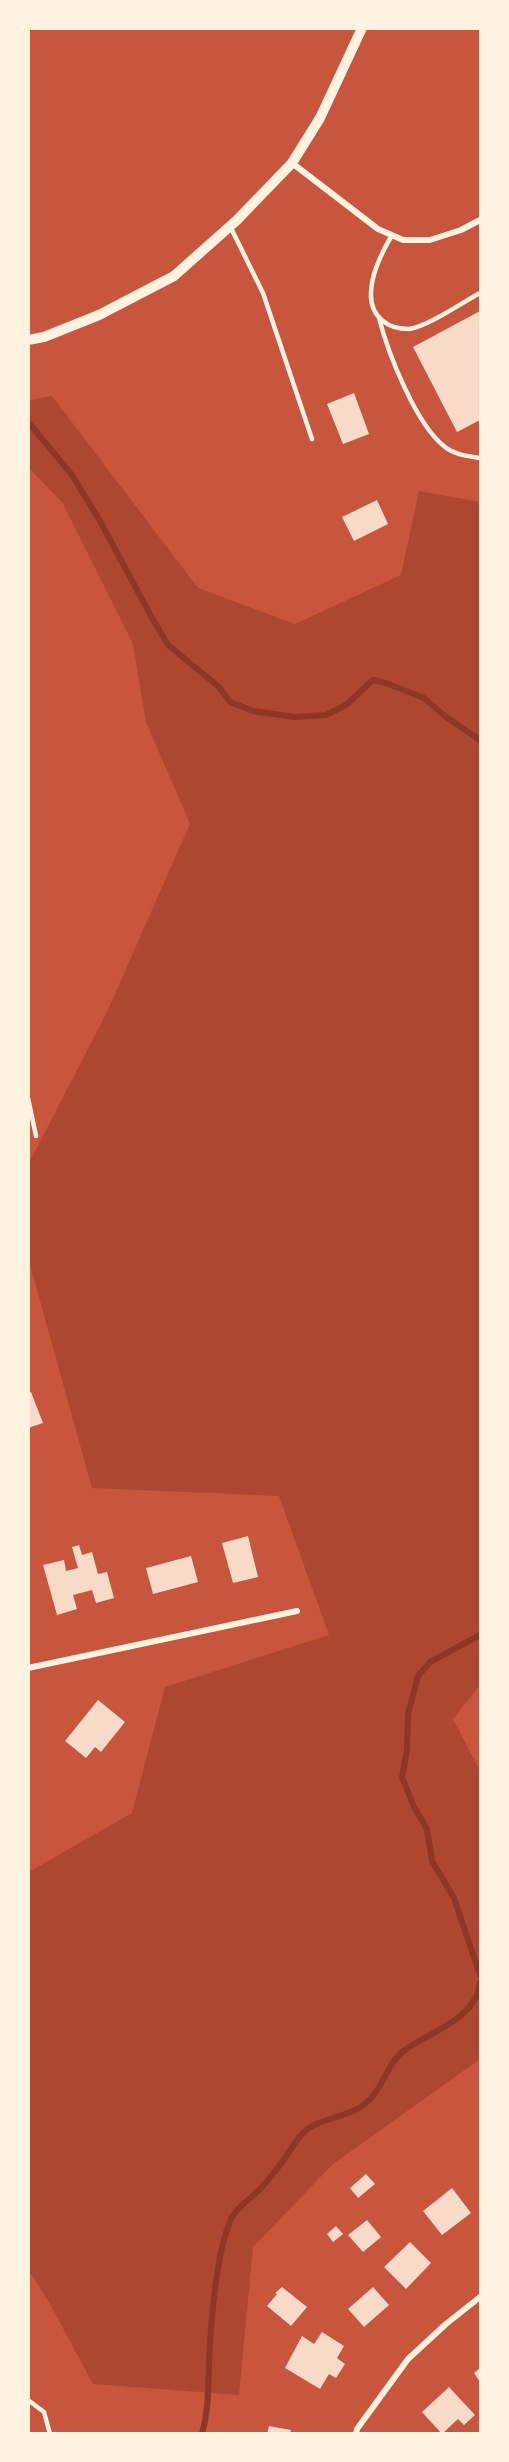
<svg xmlns="http://www.w3.org/2000/svg" width="509" height="2462" viewBox="0 0 509 2462" font-family="'Sofia Sans Condensed',sans-serif">
<rect width="100%" height="100%" fill="#c8553d"/>
<!-- green -->
<path fill="#ae4732" d="M 52,396 L 198,588 L 295,624 L 401,575 L 419,491 L 480,502 L 480,1685 L 453,1719 L 480,1771 L 480,2059 L 333,2164 L 253,2247 L 239,2395 L 93,2384 L 50,2304 L 29,2271 L 29,1872 L 132,1813 L 165,1687 L 329,1635 L 279,1496 L 92,1488 L 29,1261 L 29,1163 L 106,1014 L 190,824 L 146,722 L 133,644 L 62,502 L 29,468 L 29,400 Z"/>
<g fill="none" stroke-linecap="round" stroke-linejoin="round">
<!-- stream -->
<path stroke="#8f3625" stroke-width="6" d="M 28,422 L 72,475 L 100,521 L 152,618 L 168,645 L 219,687 L 230,702 L 253,711 L 294,717 L 326,715 L 346,705 L 373,680 L 386,683 L 424,698 L 446,717 L 480,740
M 480,1635 L 430,1662 L 418,1676 L 408,1714 L 407,1750 L 402,1777 L 414,1807 L 427,1829 L 432,1861 L 454,1898 L 480,1975
M 202,2434 C 209,2409 208,2387 209,2362 C 211,2323 215,2262 228,2227 C 233,2210 244,2204 256,2193 C 266,2184 274,2172 283,2161 C 289,2153 294,2143 301,2135 C 317,2117 346,2119 365,2104 C 384,2089 386,2063 405,2050 C 430,2032 477,2018 480,1983"/>
</g>
<!-- building -->
<path fill="#f7dbc8" d="M 480,311 L 480,420 L 457,432 L 413,347 Z
M 354,393 L 369,434 L 343,444 L 327,404 Z
M 377,500 L 388,524 L 354,541 L 342,517 Z
M 31,1392 L 43,1423 L 28,1428 L 28,1393 Z
M 248,1536 L 258,1577 L 233,1583 L 222,1543 Z
M 79,1545 L 82,1555 L 92,1552 L 98,1574 L 107,1572 L 114,1598 L 96,1603 L 92,1590 L 73,1595 L 77,1609 L 57,1615 L 43,1565 L 64,1560 L 66,1571 L 78,1568 L 72,1547 Z
M 191,1556 L 198,1582 L 153,1594 L 146,1568 Z
M 98,1700 L 125,1722 L 101,1752 L 95,1747 L 86,1758 L 65,1741 Z
M 366,2174 L 375,2184 L 358,2198 L 350,2188 Z
M 452,2188 L 471,2213 L 442,2235 L 423,2211 Z
M 367,2220 L 381,2237 L 363,2252 L 348,2235 Z
M 336,2226 L 343,2234 L 333,2242 L 327,2234 Z
M 410,2242 L 431,2263 L 406,2289 L 384,2267 Z
M 282,2287 L 307,2307 L 291,2326 L 267,2306 L 277,2294 L 275,2293 Z
M 373,2287 L 389,2305 L 364,2327 L 348,2309 Z
M 322,2332 L 344,2346 L 337,2358 L 345,2364 L 336,2378 L 329,2374 L 320,2389 L 285,2368 L 302,2336 L 314,2344 Z
M 480,2368 L 480,2382 L 474,2373 Z
M 449,2387 L 475,2415 L 464,2425 L 458,2419 L 442,2434 L 422,2412 Z
M 269,2426 L 291,2430 L 290,2434 L 267,2434 Z"/>
<g fill="none" stroke-linecap="round" stroke-linejoin="round">
<!-- service -->
<path stroke="#fff3e0" stroke-width="4.5" d="M 230,226 L 263,293 L 312,439
M 392,235 C 379,257 357,301 383,321 C 390,327 399,329 409,329 C 427,327 463,302 480,293
M 379,318 C 388,353 416,425 445,447 C 455,455 468,456 480,458
M 28,1098 L 36,1136
M 28,2400 L 44,2412 L 50,2434"/>
<!-- minor -->
<path stroke="#fff3e0" stroke-width="6" d="M 292,163 L 378,229 L 403,240 L 430,240 L 461,230 L 480,220
M 28,1668 L 297,1611
M 356,2434 L 357,2429 L 408,2359 L 446,2324 L 480,2297"/>
<!-- tertiary -->
<path stroke="#fff3e0" stroke-width="10" d="M 28,340 L 44,337 L 99,315 L 174,276 L 237,220 L 292,163 L 320,118 L 362,28"/>
</g>
<!-- border -->
<rect width="509" height="2462" fill="none" stroke="#fff3e0" stroke-width="60"/>
</svg>
